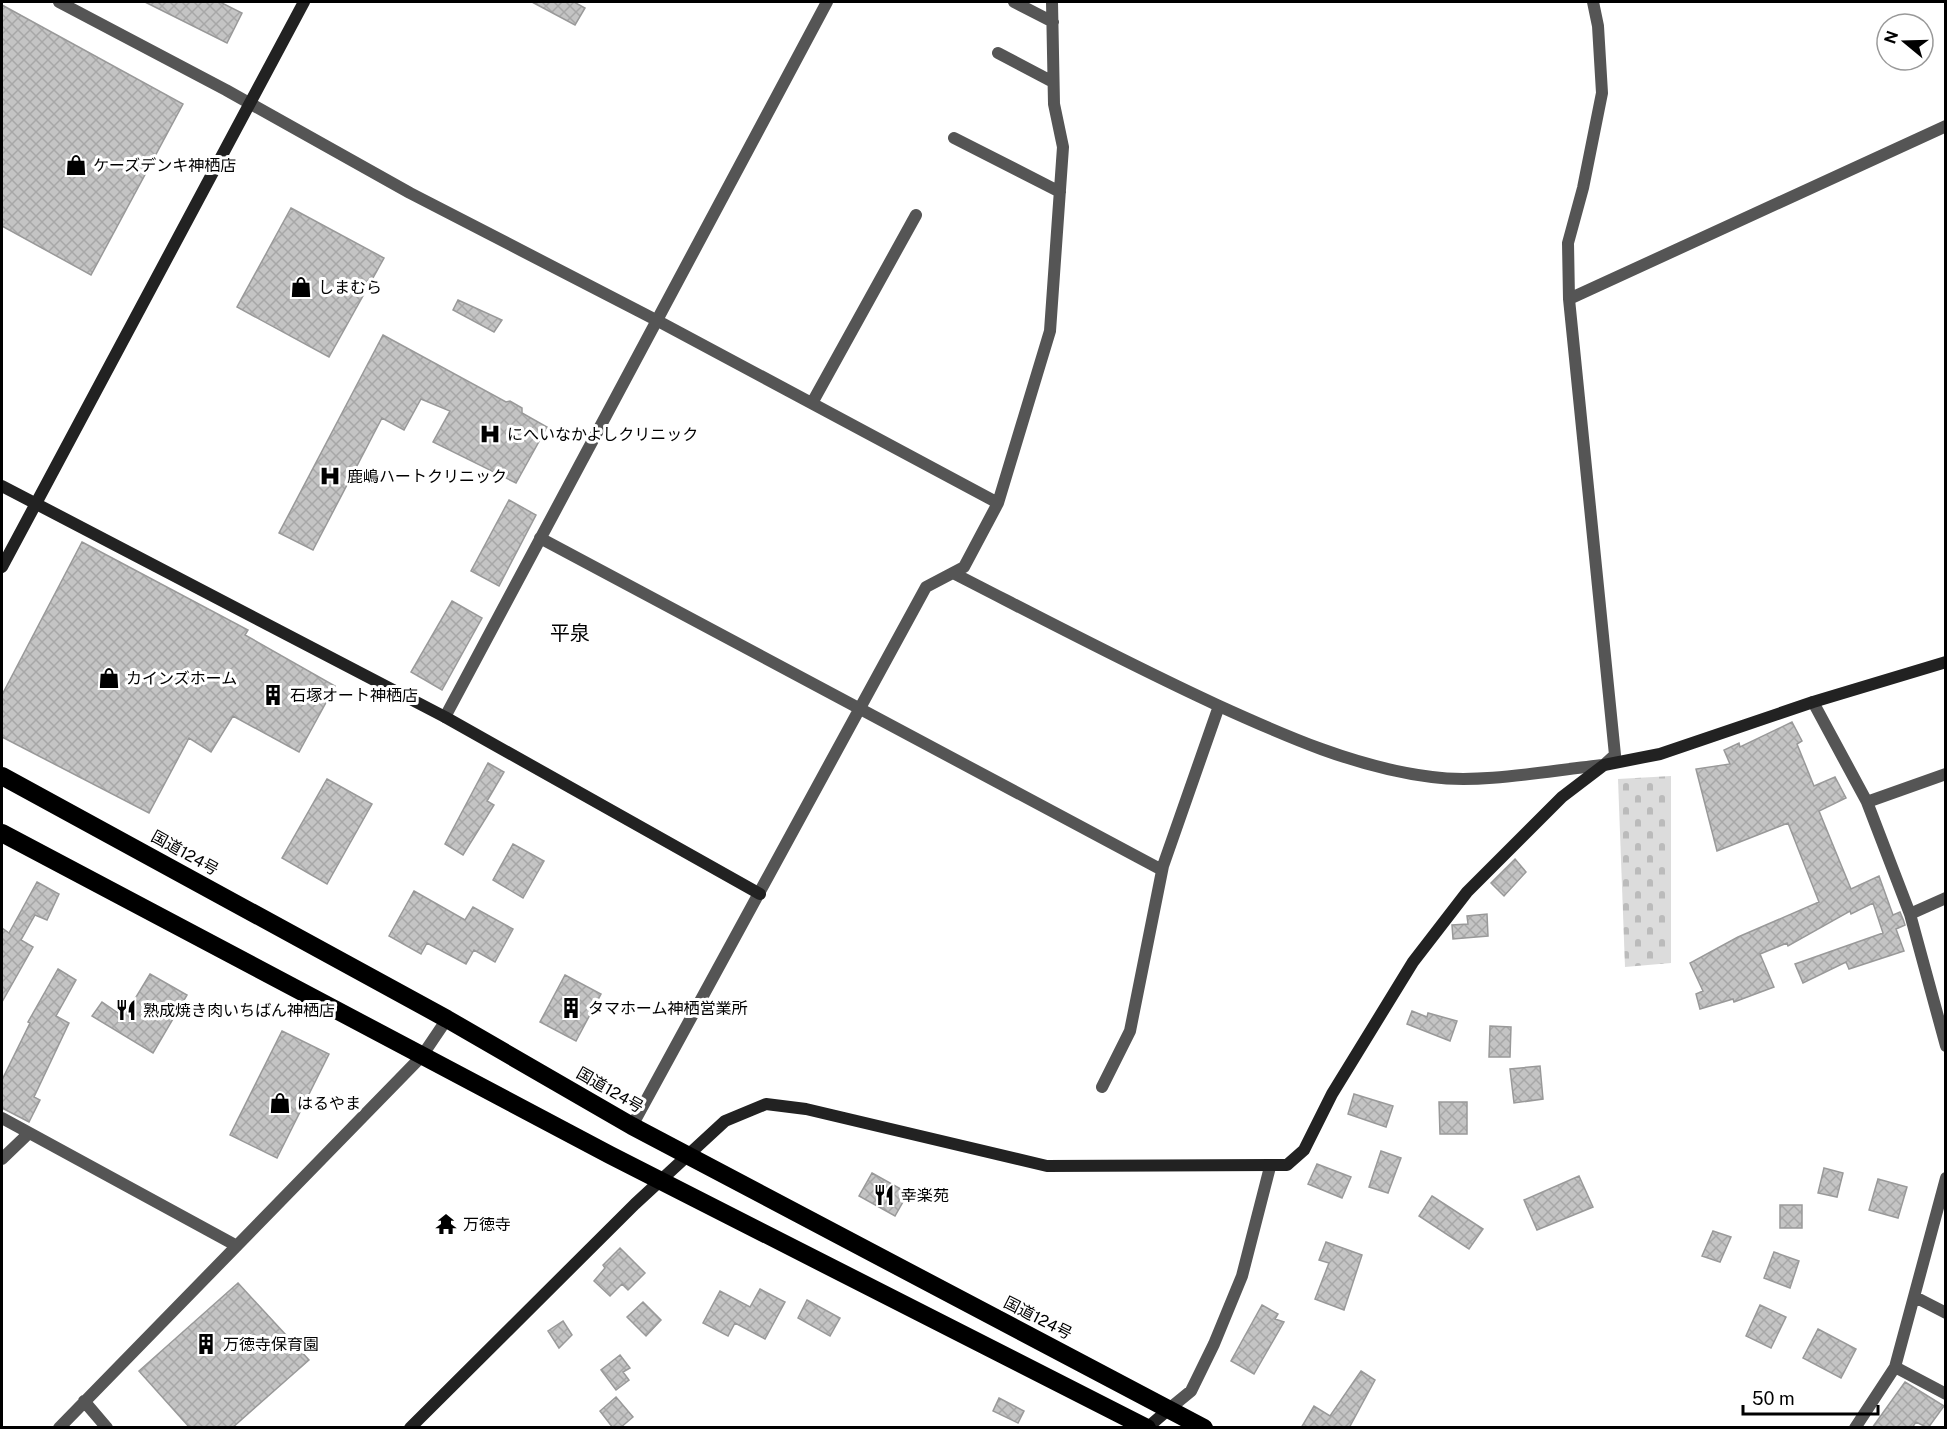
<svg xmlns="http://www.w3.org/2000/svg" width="1947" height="1429" viewBox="0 0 1947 1429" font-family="'Public Sans','Noto Sans JP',sans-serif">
<defs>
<pattern id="cemetery-stones" width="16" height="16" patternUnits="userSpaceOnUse" patternTransform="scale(1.5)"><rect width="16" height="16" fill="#dcdcdc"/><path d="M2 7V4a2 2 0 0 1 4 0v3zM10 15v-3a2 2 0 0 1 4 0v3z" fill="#bbb"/></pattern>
<pattern id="building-cross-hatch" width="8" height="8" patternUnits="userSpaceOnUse" patternTransform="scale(1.5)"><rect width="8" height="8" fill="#c4c4c4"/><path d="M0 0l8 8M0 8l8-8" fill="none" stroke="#a7a7a7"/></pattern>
</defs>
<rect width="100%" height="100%" fill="#fff"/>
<!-- cemetery -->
<path fill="url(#cemetery-stones)" d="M 1671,776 L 1671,963 L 1625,967 L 1618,779 Z"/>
<!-- building -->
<path fill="url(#building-cross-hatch)" stroke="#999" stroke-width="1.5" d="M 145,2 L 220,2 L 242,13 L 227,43 Z
M 532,2 L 574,2 L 585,8 L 575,25 Z
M 2,5 L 183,104 L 91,275 L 2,226 Z
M 291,208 L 384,258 L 329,357 L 237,307 Z
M 458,300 L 502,320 L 494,332 L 453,310 Z
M 383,335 L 506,402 L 510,401 L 522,408 L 522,413 L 547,427 L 516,483 L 433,442 L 450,411 L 421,399 L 404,430 L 382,418 L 313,550 L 279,533 Z
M 509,500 L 536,515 L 499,586 L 471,571 Z
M 82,542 L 248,630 L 245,635 L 335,686 L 299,752 L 233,716 L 211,752 L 189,738 L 149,813 L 2,737 L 2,695 Z
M 452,601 L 482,618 L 442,690 L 411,672 Z
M 1792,722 L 1802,741 L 1797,744 L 1814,786 L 1835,777 L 1846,798 L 1819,811 L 1851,889 L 1879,876 L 1893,915 L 1900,912 L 1903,919 L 1905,925 L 1896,929 L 1904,951 L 1849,969 L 1846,962 L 1803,983 L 1795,964 L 1883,933 L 1873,903 L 1851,914 L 1850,911 L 1788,946 L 1787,943 L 1760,954 L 1774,987 L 1734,1002 L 1733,999 L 1700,1009 L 1696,994 L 1703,991 L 1690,963 L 1738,937 L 1819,902 L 1788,823 L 1717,851 L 1696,769 L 1730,764 L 1724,750 L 1739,743 L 1740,747 Z
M 488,763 L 504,772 L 487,801 L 494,805 L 463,855 L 445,844 Z
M 327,779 L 372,804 L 327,884 L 282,858 Z
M 513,844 L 544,861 L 523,898 L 493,880 Z
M 1515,859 L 1526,872 L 1504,896 L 1491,883 Z
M 37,882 L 59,894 L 47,920 L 35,915 L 21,940 L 33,947 L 2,1002 L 2,928 L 9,933 Z
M 414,891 L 465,920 L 473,907 L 513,929 L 495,962 L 474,950 L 466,964 L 427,943 L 421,954 L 389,936 Z
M 1487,914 L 1488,936 L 1453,939 L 1452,925 L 1468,924 L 1467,916 Z
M 58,969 L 76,980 L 56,1016 L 69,1023 L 34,1097 L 40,1100 L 29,1122 L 2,1108 L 2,1080 L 30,1023 L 28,1022 Z
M 150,974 L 187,995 L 153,1053 L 92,1016 L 102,1002 L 124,1017 Z
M 565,975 L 601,994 L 576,1041 L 540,1022 Z
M 1412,1011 L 1427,1017 L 1428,1013 L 1457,1021 L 1450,1041 L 1407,1024 Z
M 1490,1026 L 1511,1027 L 1510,1057 L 1489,1057 Z
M 282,1031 L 329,1054 L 277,1158 L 230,1135 Z
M 1540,1066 L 1543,1099 L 1514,1103 L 1510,1069 Z
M 1354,1094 L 1393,1106 L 1386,1127 L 1348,1114 Z
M 1439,1102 L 1467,1102 L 1467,1134 L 1440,1134 Z
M 1381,1151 L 1401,1158 L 1388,1193 L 1369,1187 Z
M 1317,1164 L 1351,1177 L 1342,1198 L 1308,1184 Z
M 1824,1168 L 1843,1173 L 1837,1197 L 1818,1193 Z
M 872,1173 L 908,1193 L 895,1216 L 859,1196 Z
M 1579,1176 L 1593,1207 L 1537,1230 L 1524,1200 Z
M 1878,1179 L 1907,1187 L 1898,1218 L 1869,1210 Z
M 1432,1196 L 1483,1229 L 1469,1249 L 1419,1216 Z
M 1780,1205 L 1802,1205 L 1802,1228 L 1780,1228 Z
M 1713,1231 L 1731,1237 L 1720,1262 L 1702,1256 Z
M 1326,1242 L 1362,1255 L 1344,1310 L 1315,1299 L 1329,1263 L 1319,1260 Z
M 620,1248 L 645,1273 L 628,1290 L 622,1284 L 610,1296 L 594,1281 L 605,1268 L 603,1265 Z
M 1774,1252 L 1799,1261 L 1790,1288 L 1764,1278 Z
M 238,1283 L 309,1360 L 232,1428 L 190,1428 L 139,1371 Z
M 760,1289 L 785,1302 L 765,1339 L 735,1323 L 728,1336 L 703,1323 L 720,1291 L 750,1307 Z
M 807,1300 L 840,1318 L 830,1336 L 798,1318 Z
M 643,1302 L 661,1320 L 646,1336 L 627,1317 Z
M 1262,1305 L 1278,1314 L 1275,1319 L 1284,1322 L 1254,1374 L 1231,1361 Z
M 1760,1305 L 1786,1317 L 1771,1348 L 1746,1336 Z
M 563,1321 L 572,1335 L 559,1348 L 548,1331 Z
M 1818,1329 L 1856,1349 L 1841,1378 L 1803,1358 Z
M 620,1355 L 630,1368 L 623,1372 L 629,1380 L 616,1390 L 601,1370 Z
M 1361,1371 L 1375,1380 L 1349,1428 L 1301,1428 L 1314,1406 L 1330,1416 Z
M 1905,1382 L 1944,1406 L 1928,1428 L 1916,1422 L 1912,1428 L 1872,1428 Z
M 616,1397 L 633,1417 L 620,1428 L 613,1428 L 600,1411 Z
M 999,1398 L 1024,1411 L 1018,1423 L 993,1411 Z"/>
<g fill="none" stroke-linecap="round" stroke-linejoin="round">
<!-- street -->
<path stroke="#555" stroke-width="12" d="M 59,2 L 226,90 L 410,193 L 658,321 L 998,503
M 1014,2 L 1053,22
M 998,53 L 1053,82
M 954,138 L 1060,192
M 1569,299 L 1946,126
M 812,403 L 916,215
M 540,538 L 1162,870
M 953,573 C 1041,618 1128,664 1217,705 C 1285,736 1357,768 1432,777 C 1483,784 1551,770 1604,765 L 1615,755 L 1569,299 L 1568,243 L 1583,188 L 1602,93 L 1598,26 L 1593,2
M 1813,702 L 1867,802 L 1910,914 L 1946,1046
M 445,717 L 827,2
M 1867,802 L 1946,774
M 1910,914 L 1946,898
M 1102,1087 L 1130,1031 L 1163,866 L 1219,706
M 2,1118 L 237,1246
M 632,1126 L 926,587 L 964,567 L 998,503 L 1050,331 L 1063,147 L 1054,104 L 1052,2
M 2,1159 L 29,1133
M 1915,1297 L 1946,1313
M 1895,1367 L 1946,1394
M 84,1401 L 107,1428
M 1169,1409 L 1191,1391 L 1214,1344 L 1242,1276 L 1270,1167
M 59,1428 L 422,1056 L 447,1019
M 1855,1428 L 1895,1367 L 1946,1178"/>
<!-- secondary -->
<path stroke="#222" stroke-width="12" d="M 2,486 L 445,717 L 760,894
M 2,567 L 304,2
M 410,1428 L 635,1204 L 725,1121 L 766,1104 L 806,1109 L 1047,1166 L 1287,1165 L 1304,1150 L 1332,1094 L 1413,962 L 1467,892 L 1562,797 L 1604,765 L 1660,754 L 1813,702 L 1946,662
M 1147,1428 L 1169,1409"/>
<!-- highway -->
<path stroke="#000" stroke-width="18" d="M 2,776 L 447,1019 L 632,1126 L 1204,1428
M 2,833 L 610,1155 L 1147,1428"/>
</g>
<!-- icons -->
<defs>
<symbol id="shop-bare" viewBox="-9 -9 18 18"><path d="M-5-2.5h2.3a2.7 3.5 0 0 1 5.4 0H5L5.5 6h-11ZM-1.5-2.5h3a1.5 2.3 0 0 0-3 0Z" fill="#000" stroke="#fff" stroke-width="2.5" paint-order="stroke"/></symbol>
<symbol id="hospital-bare" viewBox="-9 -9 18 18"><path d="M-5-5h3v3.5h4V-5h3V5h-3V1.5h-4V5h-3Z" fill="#000" stroke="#fff" stroke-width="2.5" paint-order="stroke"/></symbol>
<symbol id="building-bare" viewBox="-9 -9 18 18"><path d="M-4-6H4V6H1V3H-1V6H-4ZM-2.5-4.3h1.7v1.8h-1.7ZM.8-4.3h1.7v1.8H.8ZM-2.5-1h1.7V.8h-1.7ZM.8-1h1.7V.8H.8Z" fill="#000" stroke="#fff" stroke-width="2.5" paint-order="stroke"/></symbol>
<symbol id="restaurant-bare" viewBox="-9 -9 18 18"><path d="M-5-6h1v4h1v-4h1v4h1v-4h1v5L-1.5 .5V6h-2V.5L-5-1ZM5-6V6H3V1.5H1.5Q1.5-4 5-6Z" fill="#000" stroke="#fff" stroke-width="2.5" paint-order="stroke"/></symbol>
<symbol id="temple-bare" viewBox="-9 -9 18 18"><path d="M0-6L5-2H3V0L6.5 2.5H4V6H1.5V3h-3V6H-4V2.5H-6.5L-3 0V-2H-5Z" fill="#000" stroke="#fff" stroke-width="2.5" paint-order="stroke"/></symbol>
</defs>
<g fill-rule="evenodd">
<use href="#shop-bare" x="61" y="150" width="30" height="30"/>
<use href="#shop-bare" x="286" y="272" width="30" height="30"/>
<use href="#hospital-bare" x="475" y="419" width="30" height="30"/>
<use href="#hospital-bare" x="315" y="461" width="30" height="30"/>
<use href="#shop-bare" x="94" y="663" width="30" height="30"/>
<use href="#building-bare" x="258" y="680" width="30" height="30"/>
<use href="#building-bare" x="556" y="993" width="30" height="30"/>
<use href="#restaurant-bare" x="111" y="995" width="30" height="30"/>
<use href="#shop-bare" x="265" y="1088" width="30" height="30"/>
<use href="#restaurant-bare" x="869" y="1180" width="30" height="30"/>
<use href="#temple-bare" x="431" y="1209" width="30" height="30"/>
<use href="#building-bare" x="191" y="1329" width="30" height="30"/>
</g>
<g text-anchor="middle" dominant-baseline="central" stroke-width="6" stroke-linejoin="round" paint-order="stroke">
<!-- poi labels -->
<g font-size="16" fill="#000" stroke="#fff" text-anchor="start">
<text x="93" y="165">ケーズデンキ神栖店</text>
<text x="318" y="287">しまむら</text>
<text x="507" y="434">にへいなかよしクリニック</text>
<text x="347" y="476">鹿嶋ハートクリニック</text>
<text x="126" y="678">カインズホーム</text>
<text x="290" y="695">石塚オート神栖店</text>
<text x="588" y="1008">タマホーム神栖営業所</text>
<text x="143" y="1010">熟成焼き肉いちばん神栖店</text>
<text x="297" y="1103">はるやま</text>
<text x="901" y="1195">幸楽苑</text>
<text x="463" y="1224">万徳寺</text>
<text x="223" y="1344">万徳寺保育園</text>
</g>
<!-- street labels -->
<g font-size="16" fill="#000" stroke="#fff">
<text transform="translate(185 853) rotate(29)">国道124号</text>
<text transform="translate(610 1090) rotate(30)">国道124号</text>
<text transform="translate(1038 1318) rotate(27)">国道124号</text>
</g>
<!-- quarter labels -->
<g font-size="20" fill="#000" stroke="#fff">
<text x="570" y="633">平泉</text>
</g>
</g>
<!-- border -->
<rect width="1947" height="1429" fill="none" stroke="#000000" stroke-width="6"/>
<!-- north arrow -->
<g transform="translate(1905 42) rotate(289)"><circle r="28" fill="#ffffff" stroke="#999999" stroke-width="1.5"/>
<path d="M0-4.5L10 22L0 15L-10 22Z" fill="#000000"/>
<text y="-9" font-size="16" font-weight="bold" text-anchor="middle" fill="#000000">N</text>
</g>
<!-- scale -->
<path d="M1743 1405v9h135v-9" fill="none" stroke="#000000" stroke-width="3"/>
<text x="1752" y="1405" font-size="18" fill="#000000" stroke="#ffffff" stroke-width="4.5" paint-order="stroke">50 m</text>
</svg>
